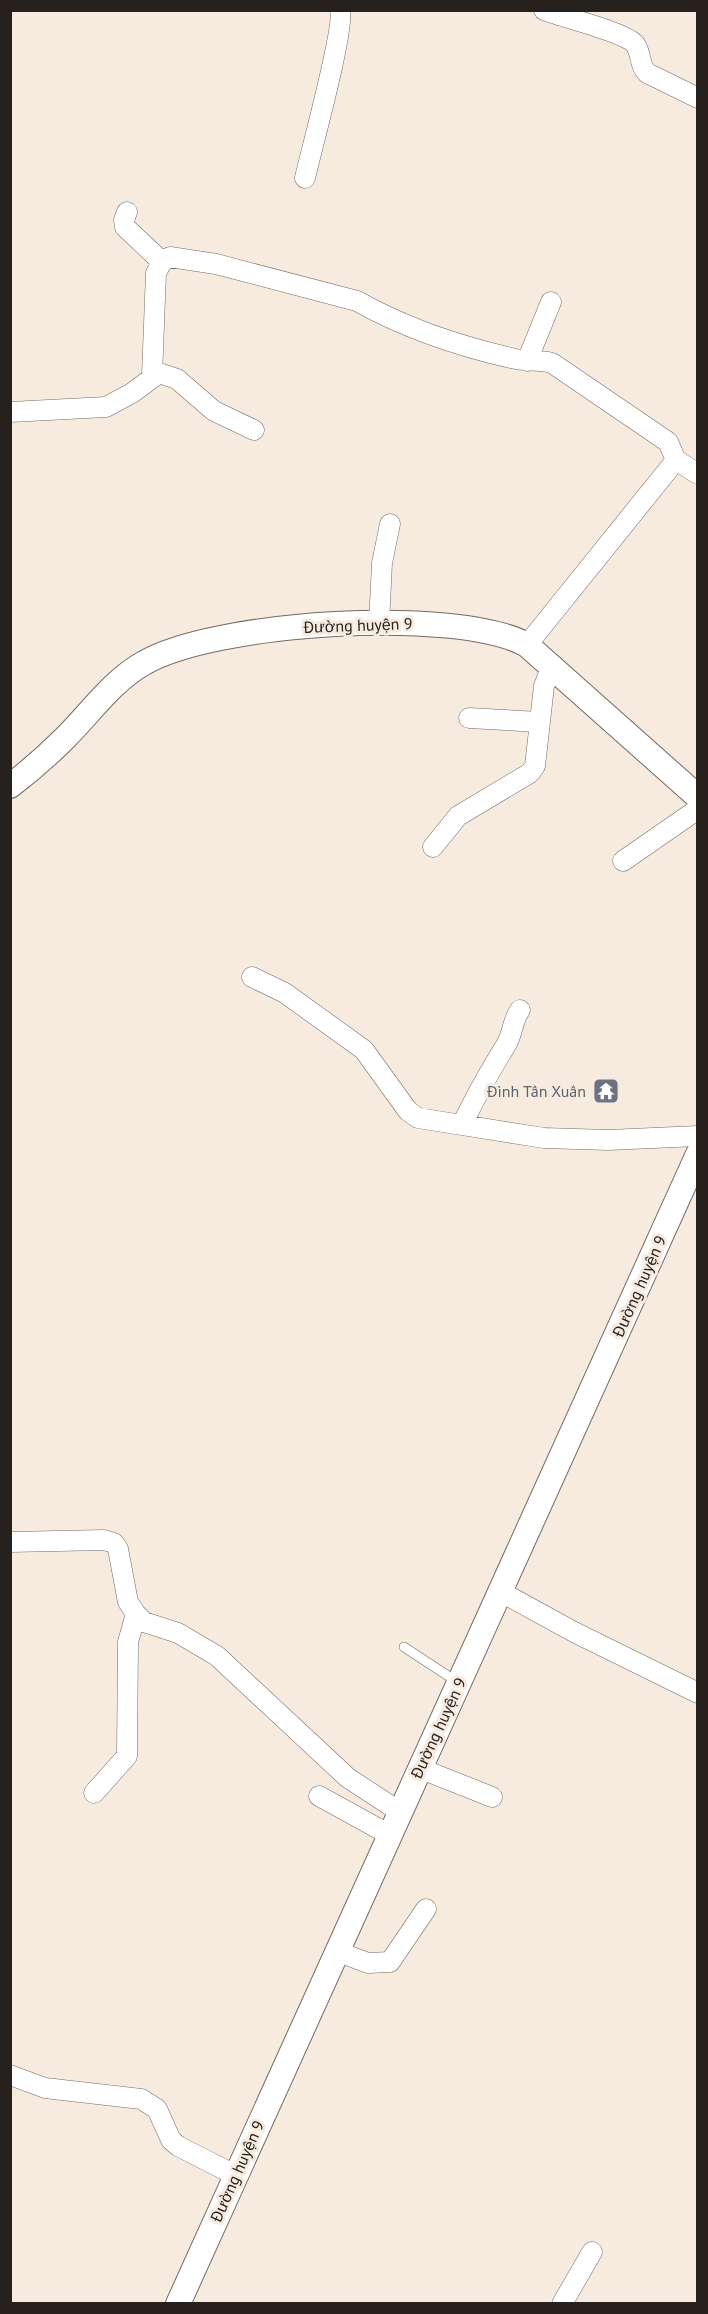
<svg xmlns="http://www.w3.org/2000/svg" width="708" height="2314" viewBox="0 0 708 2314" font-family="'PT Sans',sans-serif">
<rect width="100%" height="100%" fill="#f7ebdf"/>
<!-- building -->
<path fill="#4b4138" d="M 597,1081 L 616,1082 L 615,1102 L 596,1101 Z"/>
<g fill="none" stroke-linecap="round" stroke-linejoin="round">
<defs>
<path id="service" d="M 404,1647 L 459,1683"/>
<path id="minor" d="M 544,10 C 564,18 621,31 634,43 C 642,51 638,64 647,73 L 698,98
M 305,178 C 311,151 345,28 340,10
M 127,212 L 124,220 L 125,227 L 162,262
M 527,361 L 551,302
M 152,376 L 156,273 L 162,262 L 170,257 L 216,264 L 357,301 C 403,327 459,346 511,358 C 525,362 538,359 552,363 L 668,442 L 676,460 L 527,645
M 10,412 L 106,407 L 132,393 L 159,373 L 177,379 L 214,411 L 254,430
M 676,460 L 698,474
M 379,623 L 382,563 L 390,524
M 469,718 L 539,722
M 433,847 L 458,816 L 530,773 L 535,766 L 544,686 L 552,665
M 623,861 L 698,809
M 252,977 L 285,993 L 364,1050 L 408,1111 L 418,1118 L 544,1138 L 608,1140 L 698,1136
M 462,1125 C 475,1097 490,1071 506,1045 C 513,1034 512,1021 520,1010
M 10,1542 L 104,1540 L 114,1543 L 118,1549 L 128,1602 L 136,1614 L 144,1622 L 178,1633 L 217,1656 L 348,1778 L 400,1812
M 501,1592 L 574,1632 L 698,1693
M 419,1768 L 492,1797
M 94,1793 L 127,1756 L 128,1642 L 136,1614
M 319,1796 L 390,1835
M 336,1951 L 368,1963 L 390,1962 L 426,1909
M 10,2075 L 45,2088 L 141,2099 L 157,2109 L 171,2140 L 178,2146 L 235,2175
M 562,2304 L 592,2252"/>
<path id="tertiary" d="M 10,786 C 30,771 48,755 65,738 C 91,712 112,681 144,663 C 213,622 457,606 527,645 L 698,797
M 178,2304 L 698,1154"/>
</defs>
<!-- service casing -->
<use href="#service" stroke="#746a60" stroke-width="10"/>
<!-- minor casing -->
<use href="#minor" stroke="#746a60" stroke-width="21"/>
<!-- tertiary casing -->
<use href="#tertiary" stroke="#746a60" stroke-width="26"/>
<!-- service -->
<use href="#service" stroke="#fff" stroke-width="9"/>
<!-- minor -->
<use href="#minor" stroke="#fff" stroke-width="20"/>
<!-- tertiary -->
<use href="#tertiary" stroke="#fff" stroke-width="24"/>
</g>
<!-- icons -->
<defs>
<symbol id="temple-square" viewBox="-11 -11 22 22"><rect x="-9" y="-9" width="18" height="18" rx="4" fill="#6b7280" stroke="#f7ebdf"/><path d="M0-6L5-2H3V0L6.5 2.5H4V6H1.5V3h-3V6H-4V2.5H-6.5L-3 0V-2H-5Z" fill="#fff"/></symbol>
</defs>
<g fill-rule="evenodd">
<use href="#temple-square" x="591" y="1076" width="30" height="30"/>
</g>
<g text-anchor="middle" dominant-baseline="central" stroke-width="6" stroke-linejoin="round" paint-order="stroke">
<!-- street labels -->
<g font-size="16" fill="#26211d" stroke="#f7ebdf">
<text transform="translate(358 625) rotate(-2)">Đường huyện 9</text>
<text transform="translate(639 1286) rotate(-66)">Đường huyện 9</text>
<text transform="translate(438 1728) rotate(-65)">Đường huyện 9</text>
<text transform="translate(237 2171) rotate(-66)">Đường huyện 9</text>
</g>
<!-- worship labels -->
<g font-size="16" fill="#5b616d" stroke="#f7ebdf" text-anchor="end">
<text x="586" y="1091">Đình Tân Xuân</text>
</g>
</g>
<!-- border -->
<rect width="708" height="2314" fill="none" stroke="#26211d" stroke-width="24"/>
</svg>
